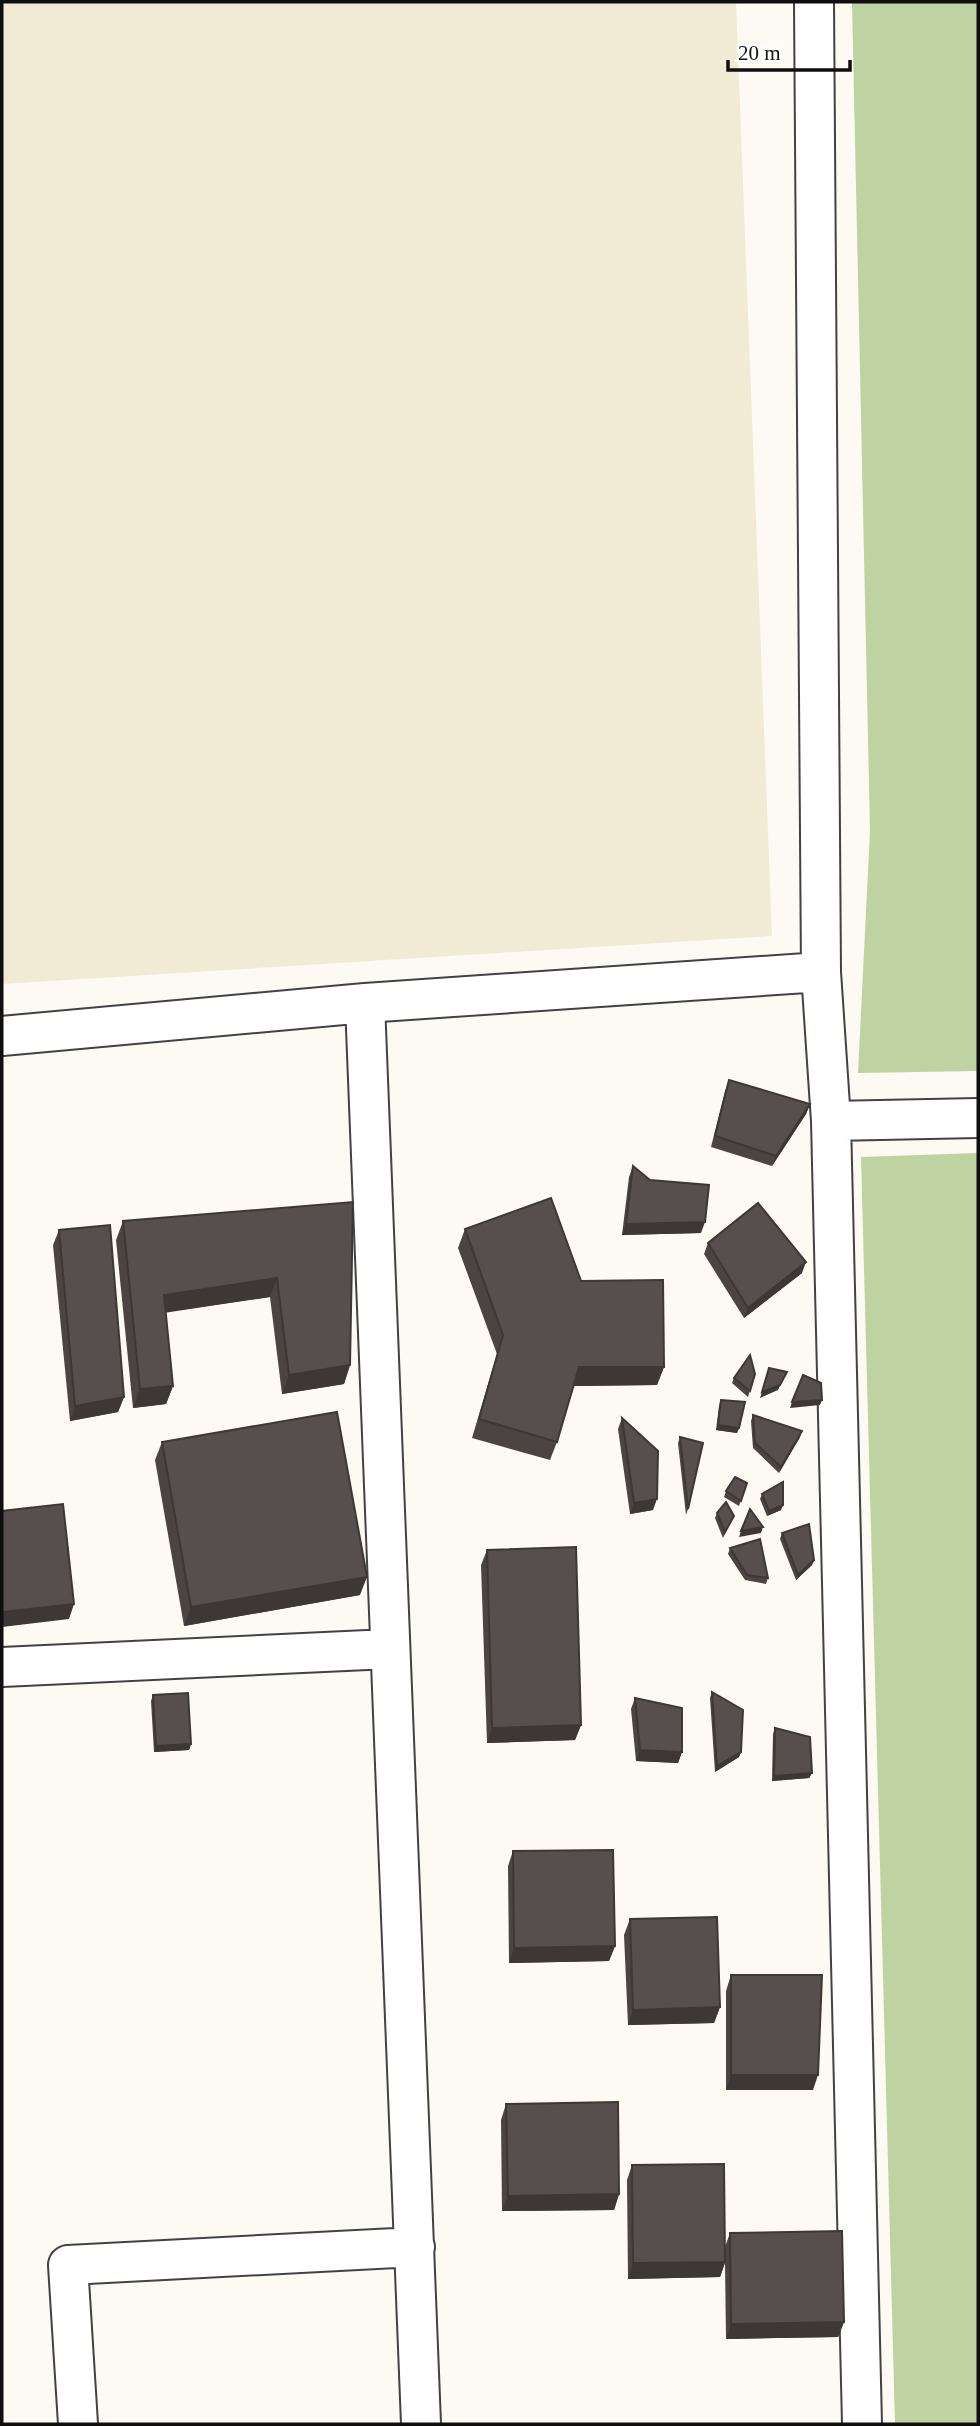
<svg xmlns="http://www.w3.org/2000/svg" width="980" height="2426" viewBox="0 0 980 2426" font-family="Georgia,serif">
<rect width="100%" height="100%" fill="#fdfaf3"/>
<!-- farmland -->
<path fill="#f1ebd5" d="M 2,2 L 736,2 L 772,936 L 2,984 Z"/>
<!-- forest -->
<path fill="#bed3a1" d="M 852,2 L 978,2 L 978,1071 L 858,1073 L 870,831 Z
M 978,1153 L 978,2424 L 895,2424 L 861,1157 Z"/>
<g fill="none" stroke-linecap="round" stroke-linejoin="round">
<defs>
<path id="minor" d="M 814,2 L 821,972 L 831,1121 L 862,2424
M 365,1003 L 421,2424
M 2,1036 L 365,1003 L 821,972
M 831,1121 L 978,1118
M 2,1667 L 389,1649
M 78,2424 L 68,2265 L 415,2247"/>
</defs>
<!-- minor casing -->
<use href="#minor" stroke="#424242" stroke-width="42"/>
<!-- minor -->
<use href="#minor" stroke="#fff" stroke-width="38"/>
</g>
<!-- wall -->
<path fill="#4b4442" d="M 729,1080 L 810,1104 L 806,1114 L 772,1166 L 711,1147 L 725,1091 Z
M 633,1166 L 650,1180 L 701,1233 L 622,1235 L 629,1177 Z
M 353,1202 L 350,1365 L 344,1384 L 282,1394 L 270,1297 L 165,1312 L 173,1386 L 166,1404 L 133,1408 L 116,1240 L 123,1221 Z
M 465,1229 L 581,1281 L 664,1367 L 657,1385 L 574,1386 L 557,1442 L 550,1460 L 472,1438 L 497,1354 L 458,1248 Z
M 59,1230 L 124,1397 L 118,1412 L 70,1421 L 53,1245 Z
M 708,1243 L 802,1273 L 744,1318 L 704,1254 Z
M 755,1374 L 748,1397 L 732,1383 L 734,1378 Z
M 721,1400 L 739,1428 L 737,1433 L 716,1430 L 719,1406 Z
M 753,1415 L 800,1437 L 779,1473 L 753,1448 L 751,1421 Z
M 622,1418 L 653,1510 L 630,1514 L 618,1429 Z
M 680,1437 L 688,1509 L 686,1515 L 678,1443 Z
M 162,1442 L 360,1595 L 184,1626 L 155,1460 Z
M 747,1483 L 739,1506 L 724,1497 L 726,1491 Z
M 762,1494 L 781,1510 L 767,1516 L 760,1499 Z
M 717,1513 L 734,1516 L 723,1538 L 715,1518 Z
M 782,1533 L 812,1565 L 796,1580 L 780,1539 Z
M 730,1548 L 768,1578 L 766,1584 L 745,1580 L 728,1554 Z
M 487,1550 L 581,1725 L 575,1740 L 487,1743 L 481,1565 Z
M 712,1692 L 741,1752 L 739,1757 L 715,1772 L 710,1698 Z
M 153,1695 L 191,1744 L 189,1750 L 154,1752 L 151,1701 Z
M 635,1698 L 682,1752 L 678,1763 L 636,1761 L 631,1709 Z
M 775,1728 L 812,1773 L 809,1778 L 772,1781 L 773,1734 Z
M 513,1851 L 615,1946 L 609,1961 L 509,1963 L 508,1866 Z
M 630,1919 L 720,2007 L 714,2023 L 628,2025 L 624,1935 Z
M 731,1975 L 813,2090 L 726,2090 L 726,1991 Z
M 506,2104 L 619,2194 L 614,2210 L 502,2211 L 501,2120 Z
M 632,2165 L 725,2247 L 730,2233 L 844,2322 L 838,2337 L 726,2339 L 725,2263 L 720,2277 L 628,2279 L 627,2180 Z"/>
<!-- shaded-wall -->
<path fill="#3d3736" d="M 810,1104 L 806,1114 L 772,1166 L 776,1156 Z
M 705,1222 L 701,1233 L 622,1235 L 626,1224 Z
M 806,1262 L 802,1273 L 744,1318 L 748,1308 Z
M 277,1278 L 270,1297 L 157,1314 L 164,1295 Z
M 350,1365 L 344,1384 L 282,1394 L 289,1375 Z
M 579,1367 L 664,1367 L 657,1385 L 572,1386 Z
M 787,1372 L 778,1390 L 760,1398 L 762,1392 Z
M 173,1386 L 166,1404 L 133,1408 L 140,1389 Z
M 124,1397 L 118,1412 L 70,1421 L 75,1406 Z
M 822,1400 L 820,1405 L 790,1408 L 792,1402 Z
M 718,1425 L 739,1428 L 737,1433 L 716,1430 Z
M 802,1431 L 800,1437 L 779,1473 L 781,1467 Z
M 657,1499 L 653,1510 L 630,1514 L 634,1503 Z
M 783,1505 L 781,1510 L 767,1516 L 769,1511 Z
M 763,1527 L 761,1533 L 739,1537 L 741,1531 Z
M 814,1560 L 812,1565 L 796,1580 L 798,1575 Z
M 367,1577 L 360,1595 L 184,1626 L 191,1607 Z
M 74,1604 L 69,1619 L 2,1627 L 2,1612 Z
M 581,1725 L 575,1740 L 487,1743 L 492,1728 Z
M 191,1744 L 189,1750 L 154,1752 L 156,1746 Z
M 640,1750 L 682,1752 L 678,1763 L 636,1761 Z
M 741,1752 L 739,1757 L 715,1772 L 717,1766 Z
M 812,1773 L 809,1778 L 772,1781 L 774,1776 Z
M 615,1946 L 609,1961 L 509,1963 L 514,1948 Z
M 720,2007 L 714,2023 L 628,2025 L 633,2010 Z
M 731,2075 L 818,2075 L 813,2090 L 726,2090 Z
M 619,2194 L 614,2210 L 502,2211 L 508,2196 Z
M 725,2262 L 720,2277 L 628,2279 L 633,2263 Z
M 844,2322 L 838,2337 L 726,2339 L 731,2324 Z"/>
<!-- building -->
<path fill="#574f4d" stroke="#3d3736" stroke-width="2" d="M 729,1080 L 810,1104 L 776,1156 L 715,1136 Z
M 633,1166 L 650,1180 L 709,1185 L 705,1222 L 626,1224 Z
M 551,1198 L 581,1281 L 663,1280 L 664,1367 L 579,1367 L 557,1442 L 479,1419 L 503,1335 L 465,1229 Z
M 353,1202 L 350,1365 L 289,1375 L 277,1278 L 164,1295 L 173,1386 L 140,1389 L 123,1221 Z
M 758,1203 L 806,1262 L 748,1308 L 708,1243 Z
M 110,1225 L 124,1397 L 75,1406 L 59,1230 Z
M 750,1355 L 755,1374 L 750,1391 L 734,1378 Z
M 769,1368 L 787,1372 L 780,1385 L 762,1392 Z
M 803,1375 L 821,1383 L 822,1400 L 792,1402 Z
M 721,1400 L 745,1402 L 739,1428 L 718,1425 Z
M 337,1412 L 367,1577 L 191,1607 L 162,1442 Z
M 753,1415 L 802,1431 L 781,1467 L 755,1443 Z
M 622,1418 L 658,1451 L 657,1499 L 634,1503 Z
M 680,1437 L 703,1443 L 688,1509 Z
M 735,1477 L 747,1483 L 741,1501 L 726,1491 Z
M 783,1482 L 783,1505 L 769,1511 L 762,1494 Z
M 726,1502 L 734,1516 L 725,1532 L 717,1513 Z
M 63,1504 L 74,1604 L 2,1612 L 2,1511 Z
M 750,1509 L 763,1527 L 741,1531 Z
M 809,1524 L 814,1560 L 798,1575 L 782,1533 Z
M 760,1539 L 768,1578 L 747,1575 L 730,1548 Z
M 576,1547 L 581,1725 L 492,1728 L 487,1550 Z
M 712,1692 L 743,1710 L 741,1752 L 717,1766 Z
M 188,1693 L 191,1744 L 156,1746 L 153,1695 Z
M 635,1698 L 682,1708 L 682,1752 L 640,1750 Z
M 775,1728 L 810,1737 L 812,1773 L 774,1776 Z
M 613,1850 L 615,1946 L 514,1948 L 513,1851 Z
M 717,1917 L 720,2007 L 633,2010 L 630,1919 Z
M 731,1975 L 822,1975 L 818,2075 L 731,2075 Z
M 618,2102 L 619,2194 L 508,2196 L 506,2104 Z
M 724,2164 L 725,2262 L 633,2263 L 632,2165 Z
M 842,2231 L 844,2322 L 731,2324 L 730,2233 Z"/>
<!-- border -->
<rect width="980" height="2426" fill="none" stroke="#0f0f0f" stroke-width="7"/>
<!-- scale -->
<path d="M728 60v10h122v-10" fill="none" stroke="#0f0f0f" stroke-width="3.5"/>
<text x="738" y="60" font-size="21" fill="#0f0f0f" stroke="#ffffff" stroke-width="5" paint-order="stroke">20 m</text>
</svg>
